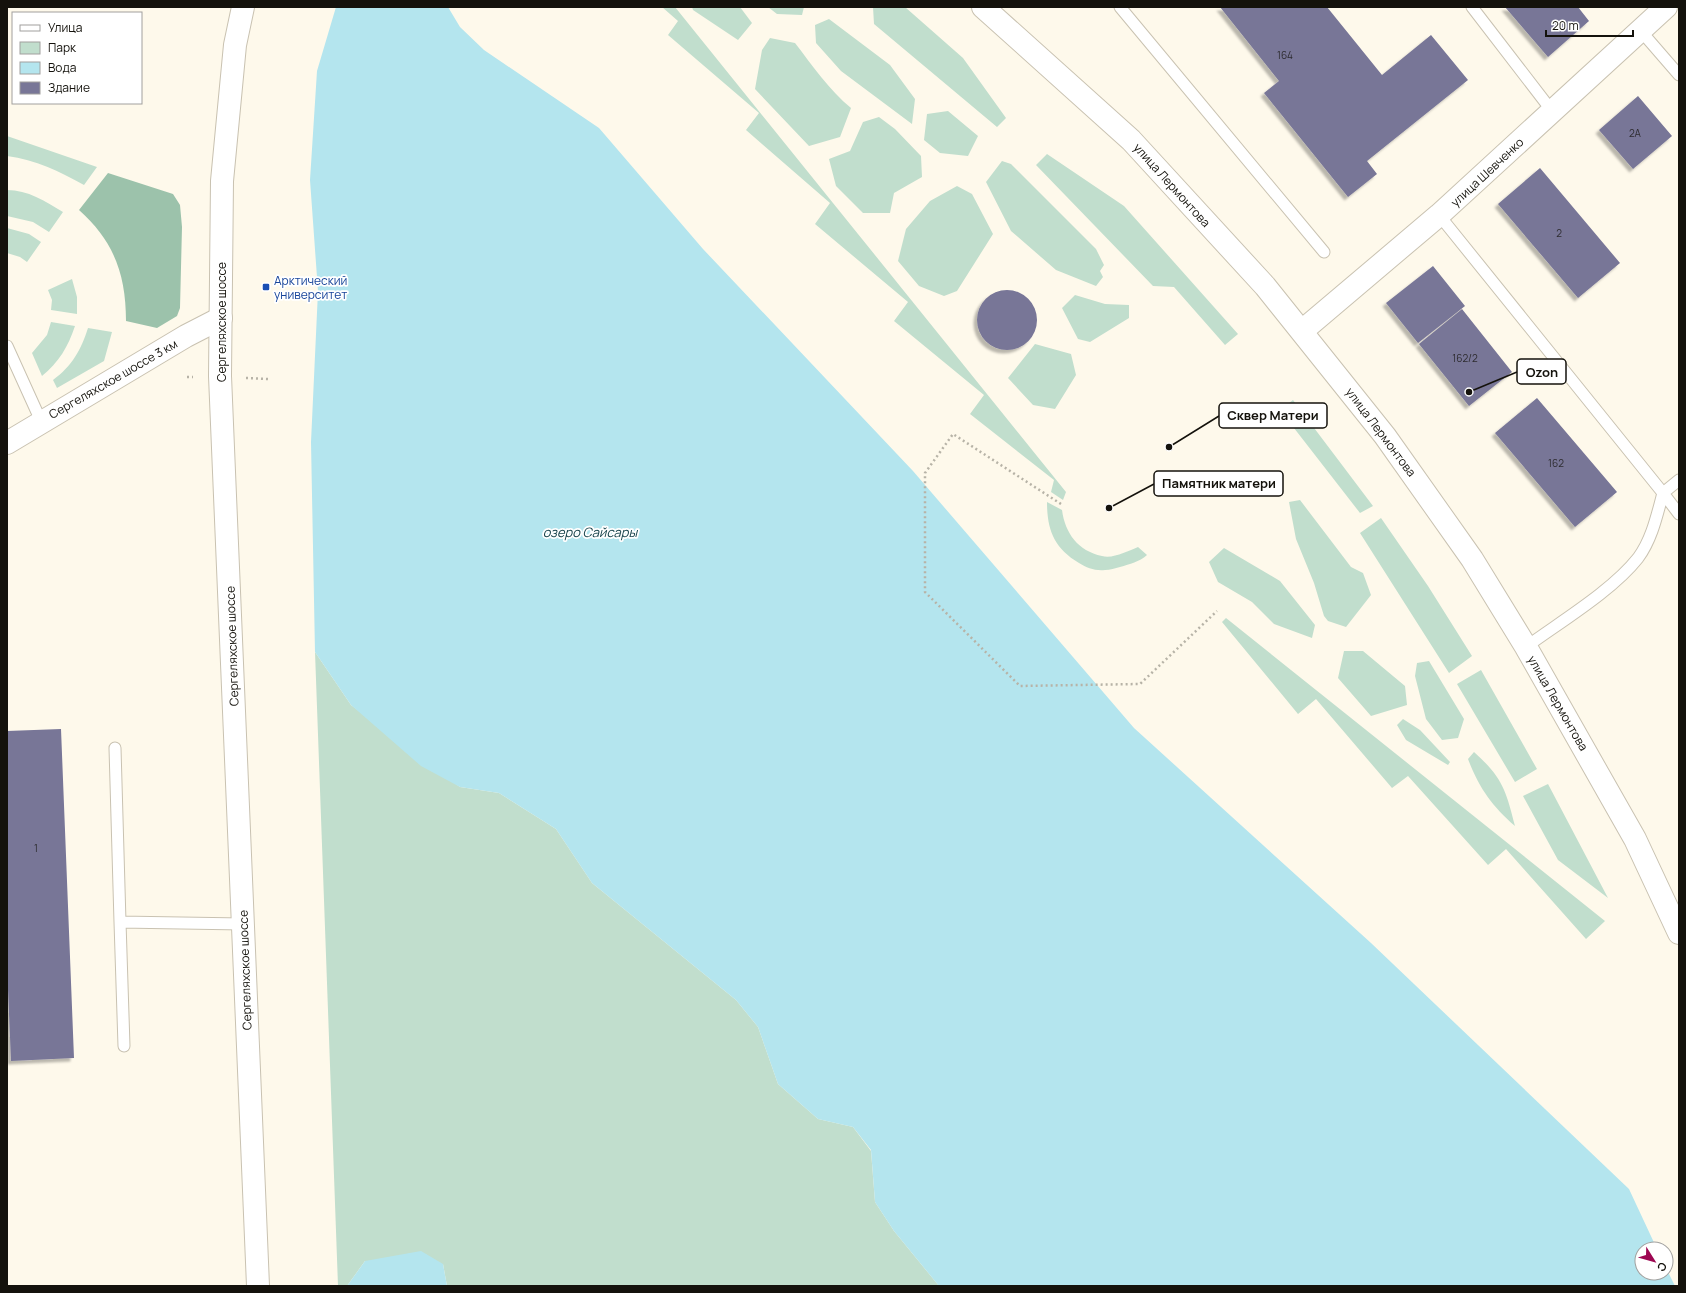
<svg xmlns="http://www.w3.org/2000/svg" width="1686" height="1293" viewBox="0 0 1686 1293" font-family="Manrope,sans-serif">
<defs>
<filter id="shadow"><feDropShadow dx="-3.5" dy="3.5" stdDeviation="1" flood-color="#0004"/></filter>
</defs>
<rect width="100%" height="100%" fill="#fef9eb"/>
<!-- green -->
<path fill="#c1decd" d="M 662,7 L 675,7 L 1066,492 L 1063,500 L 1051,492 L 1054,480 L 970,414 L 984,395 L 894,321 L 908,302 L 815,224 L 830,203 L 746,130 L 759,113 L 668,35 L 678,21 Z
M 692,7 L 740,7 L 752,23 L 738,40 L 693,10 Z
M 768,7 L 804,7 L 802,15 L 777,14 Z
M 873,7 L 905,7 L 963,58 L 1006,118 L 997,127 L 874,24 Z
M 829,19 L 890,65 L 915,99 L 912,124 L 841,71 L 816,43 L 815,25 Z
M 770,38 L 795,43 C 812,65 829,90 851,108 L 840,137 L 809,146 L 755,89 L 762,50 Z
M 948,111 L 978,136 L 968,156 L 940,153 L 924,140 L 927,114 Z
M 879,117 L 895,129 L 921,156 L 922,177 L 894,193 L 890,213 L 863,213 L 836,186 L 829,159 L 850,151 L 863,122 Z
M 7,136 L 97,167 L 84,185 C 59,171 36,160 7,156 Z
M 1047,154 L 1124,206 L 1238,334 L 1225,345 L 1174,287 L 1153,286 L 1036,165 Z
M 1002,161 L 1011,164 L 1096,249 L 1104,265 L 1100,271 L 1103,277 L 1096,286 L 1056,270 L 1011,231 L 986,182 Z
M 957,186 L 972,194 L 993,234 L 957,291 L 944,296 L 919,286 L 898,261 L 906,229 L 930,201 Z
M 7,190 C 28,190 45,201 63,212 L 49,232 L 33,222 L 7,216 Z
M 7,228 L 29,234 L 41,242 L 27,262 L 20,257 L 7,253 Z
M 72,279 L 77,297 L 77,314 L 51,310 L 52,300 L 48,290 Z
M 1075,295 L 1105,304 L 1129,305 L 1129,318 L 1090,342 L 1078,339 L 1062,308 Z
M 51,322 L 75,326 C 68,347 59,362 42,376 L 32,353 L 47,335 Z
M 88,328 L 112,332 L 104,361 L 57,388 L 53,380 C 72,366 81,350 88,328 Z
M 1035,344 L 1071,354 L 1076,375 L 1055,409 L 1033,405 L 1008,378 Z
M 1293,400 L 1373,506 L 1360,513 L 1280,410 Z
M 1300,500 L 1351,567 L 1363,573 L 1371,595 L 1346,627 L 1328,621 L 1324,616 L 1314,583 L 1296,539 L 1289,502 Z
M 1047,502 L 1062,510 C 1065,533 1078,551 1102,556 C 1113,559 1128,551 1138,547 L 1147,555 C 1139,562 1130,564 1120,567 C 1115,568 1110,570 1105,570 C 1095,571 1087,568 1079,563 C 1054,548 1047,530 1047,502 Z
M 1381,518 L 1428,586 L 1472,656 L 1449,673 L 1360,533 Z
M 1224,548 L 1280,581 L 1315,625 L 1312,638 L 1274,624 L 1252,602 L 1218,582 L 1209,562 Z
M 1226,618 L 1605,921 L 1586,939 L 1506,849 L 1488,865 L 1408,776 L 1392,788 L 1316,699 L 1298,714 L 1222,622 Z
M 1344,651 L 1363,651 L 1405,686 L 1407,705 L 1371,716 L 1338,678 Z
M 315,652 L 351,705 L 460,787 L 499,793 L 556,829 L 592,883 L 736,1000 L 758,1027 L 778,1084 L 818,1119 L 853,1127 L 871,1151 L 875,1202 L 894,1231 L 939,1286 L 447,1286 L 443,1264 L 365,1261 L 347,1286 L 338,1286 Z
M 1429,661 L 1464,719 L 1458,738 L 1442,740 L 1426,719 L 1415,676 L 1417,663 Z
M 1481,670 L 1537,769 L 1515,782 L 1457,684 Z
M 1403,719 L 1420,730 L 1450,762 L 1448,765 L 1406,740 L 1397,725 Z
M 1474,752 C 1502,777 1506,790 1515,826 C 1492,806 1479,788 1468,759 Z
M 1548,784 L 1608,898 L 1558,860 L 1523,796 Z"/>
<!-- forest -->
<path fill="#9cc2ab" d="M 108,173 L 173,194 L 180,205 L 182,227 L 180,308 L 177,316 L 157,328 L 126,321 C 126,275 114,241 79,210 Z"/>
<!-- water -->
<path fill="#b4e5ee" d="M 336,7 L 448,7 L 460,27 L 484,50 L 599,128 L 703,249 L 913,471 L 1134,728 L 1371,943 L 1629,1189 L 1657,1249 L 1642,1249 L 1642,1273 L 1666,1273 L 1666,1268 L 1675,1286 L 939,1286 L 894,1231 L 875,1202 L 871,1150 L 853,1127 L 818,1119 L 778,1084 L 758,1027 L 736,1000 L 592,883 L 556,829 L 499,793 L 460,787 L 421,766 L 351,705 L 315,652 L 311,442 L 318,291 L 310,180 L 317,71 Z
M 421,1251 L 443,1264 L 447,1286 L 347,1286 L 365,1261 Z"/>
<!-- building -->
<path fill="#787697" filter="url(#shadow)" d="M 1220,7 L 1327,7 L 1382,75 L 1431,35 L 1468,80 L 1367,161 L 1377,174 L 1348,197 L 1264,93 L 1279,81 Z
M 1505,7 L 1578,7 L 1589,21 L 1548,57 Z
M 1638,96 L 1672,136 L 1633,169 L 1599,130 Z
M 1540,168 L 1620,263 L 1578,298 L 1498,204 Z
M 1433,266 L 1465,306 L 1418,343 L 1386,303 Z
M977 320a30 30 0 1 1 60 0a30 30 0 1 1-60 0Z
M 1462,309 L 1512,372 L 1469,406 L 1419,344 Z
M 1537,398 L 1617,492 L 1575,527 L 1495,433 Z
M 61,729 L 74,1058 L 11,1061 L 7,966 L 7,731 Z"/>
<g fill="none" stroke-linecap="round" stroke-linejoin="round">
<defs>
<path id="service" d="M 1120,7 L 1324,252
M 1472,7 L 1552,111
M 1640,30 L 1679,75
M 1439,215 L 1663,493 C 1657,515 1652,539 1638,558 C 1612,591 1560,622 1526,647
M 7,346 L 41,421
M 1679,480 L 1663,493 L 1679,514
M 115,748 L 120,922 L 243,924
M 120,922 L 124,1046"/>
<path id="minor" d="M 1302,331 L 1439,215 L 1666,7
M 7,443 L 186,336 L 221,318"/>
<path id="primary" d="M 243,7 L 235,45 L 222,181 L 220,376 L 258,1286
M 983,7 L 1131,140 L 1265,286 L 1385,436 L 1472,559 L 1526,647 L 1635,839 L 1679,933"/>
</defs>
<!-- service casing -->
<use href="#service" stroke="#c9c2b1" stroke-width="13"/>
<!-- minor casing -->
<use href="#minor" stroke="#c9c2b1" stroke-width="24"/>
<!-- primary casing -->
<use href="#primary" stroke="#c9c2b1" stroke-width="24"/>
<!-- path -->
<path stroke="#b7b3a7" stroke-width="2.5" stroke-dasharray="2 3" stroke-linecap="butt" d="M 187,377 L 193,377
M 246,378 L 268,379
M 1061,504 L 953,434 L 925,473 L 925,592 L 1020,686 L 1140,684 L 1217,611"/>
<!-- service -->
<use href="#service" stroke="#fff" stroke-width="11"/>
<!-- minor -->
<use href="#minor" stroke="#fff" stroke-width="22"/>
<!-- primary -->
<use href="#primary" stroke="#fff" stroke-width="22"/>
</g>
<!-- markers -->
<rect fill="#1a4fb4" stroke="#fff" stroke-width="1.5" x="262" y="283" width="8" height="8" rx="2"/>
<g text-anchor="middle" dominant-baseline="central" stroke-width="3.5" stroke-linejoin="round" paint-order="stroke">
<!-- number labels -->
<g font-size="10" fill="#2d2b2f">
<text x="1285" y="55">164</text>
<text x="1635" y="133">2А</text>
<text x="1559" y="233">2</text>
<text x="1465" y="358">162/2</text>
<text x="1556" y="463">162</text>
<text x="36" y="848">1</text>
</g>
<!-- street labels -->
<g font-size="12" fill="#14120c" stroke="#fff">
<text transform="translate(1487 172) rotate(-43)">улица Шевченко</text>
<text transform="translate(1172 185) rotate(48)">улица Лермонтова</text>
<text transform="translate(221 322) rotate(-90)">Сергеляхское шоссе</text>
<text transform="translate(113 379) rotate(-30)">Сергеляхское шоссе 3 км</text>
<text transform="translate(1381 432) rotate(53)">улица Лермонтова</text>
<text transform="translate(232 646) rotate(-92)">Сергеляхское шоссе</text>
<text transform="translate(1558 703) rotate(60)">улица Лермонтова</text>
<text transform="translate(245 970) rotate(-92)">Сергеляхское шоссе</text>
</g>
<!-- transit labels -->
<g font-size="12" fill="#164399" stroke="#fff" text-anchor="start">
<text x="274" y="280">Арктический<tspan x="274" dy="14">университет</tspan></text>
</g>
<!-- water labels -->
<g font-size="13" font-style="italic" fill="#19444c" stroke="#fff">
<text x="590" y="532">озеро Сайсары</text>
</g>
</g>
<!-- callouts -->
<path fill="none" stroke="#14120c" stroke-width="1.5" d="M1469 392L1517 372M1169 447L1219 416M1109 508L1154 484"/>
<g fill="#14120c" stroke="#fff" stroke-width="1.5">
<circle cx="1469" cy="392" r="4"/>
<circle cx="1169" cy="447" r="4"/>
<circle cx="1109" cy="508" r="4"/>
</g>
<g fill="#fff" stroke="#14120c" stroke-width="1.5">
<rect x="1517" y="359" width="49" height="25" rx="4"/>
<rect x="1219" y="403" width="108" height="25" rx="4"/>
<rect x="1154" y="471" width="129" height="25" rx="4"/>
</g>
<g font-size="13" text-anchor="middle" font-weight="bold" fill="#14120c">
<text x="1542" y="377">Ozon</text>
<text x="1273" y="420">Сквер Матери</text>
<text x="1219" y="488">Памятник матери</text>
</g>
<!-- border -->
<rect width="1686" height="1293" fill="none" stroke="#14120c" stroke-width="16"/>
<!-- legend -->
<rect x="12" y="12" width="130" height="92" fill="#ffffff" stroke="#a1a09e"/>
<rect x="20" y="25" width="20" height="6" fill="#ffffff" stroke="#a1a09e"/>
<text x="48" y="32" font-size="12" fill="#14120c">Улица</text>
<rect x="20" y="42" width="20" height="12" fill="#c1decd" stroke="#a1a09e"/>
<text x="48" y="52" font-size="12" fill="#14120c">Парк</text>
<rect x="20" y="62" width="20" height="12" fill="#b4e5ee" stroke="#a1a09e"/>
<text x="48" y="72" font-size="12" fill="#14120c">Вода</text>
<rect x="20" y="82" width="20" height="12" fill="#787697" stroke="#a1a09e"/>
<text x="48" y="92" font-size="12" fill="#14120c">Здание</text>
<!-- north arrow -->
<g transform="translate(1654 1261) rotate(127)"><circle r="19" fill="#ffffff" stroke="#a1a09e"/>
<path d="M0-3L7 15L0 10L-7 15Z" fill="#9d0752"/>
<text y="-6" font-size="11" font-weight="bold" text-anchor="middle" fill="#14120c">С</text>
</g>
<!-- scale -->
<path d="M1546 30v6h87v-6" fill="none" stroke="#14120c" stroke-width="2"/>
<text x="1552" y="30" font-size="12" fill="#14120c" stroke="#ffffff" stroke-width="3" paint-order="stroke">20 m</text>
</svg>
